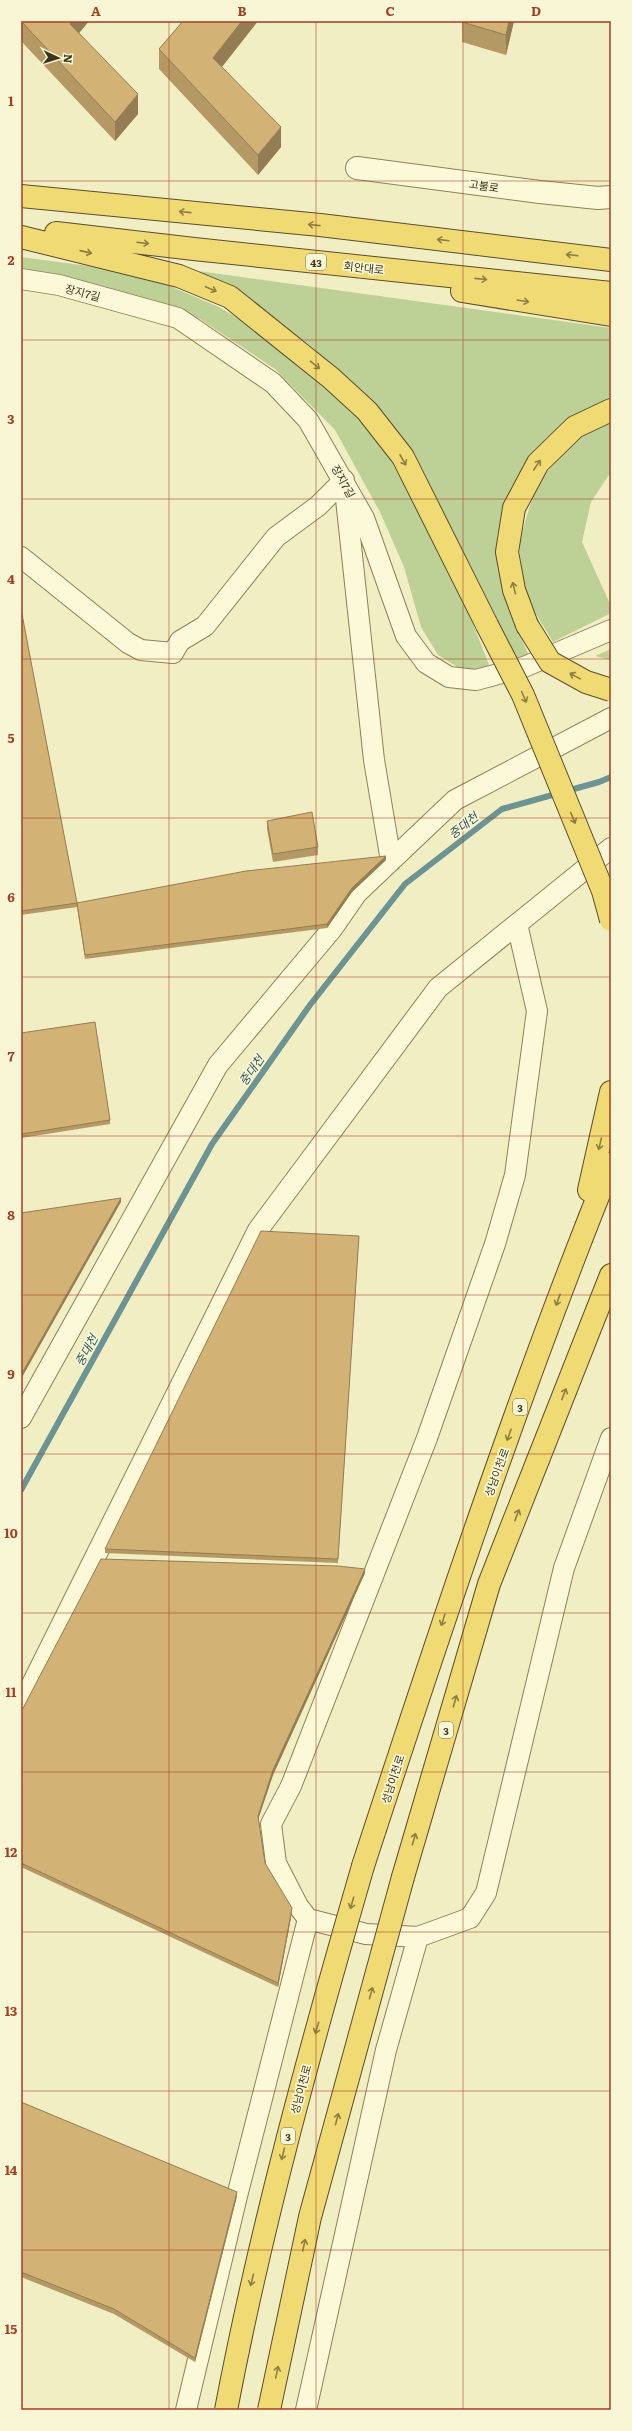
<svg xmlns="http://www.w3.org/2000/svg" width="632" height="2431" viewBox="0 0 632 2431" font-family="Literata,'Noto Sans KR',serif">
<rect width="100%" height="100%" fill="#f2eec3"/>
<!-- green -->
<path fill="#bdd196" d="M 21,257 L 118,270 L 151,278 L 219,307 L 277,342 L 344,403 L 384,448 L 417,505 L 461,593 L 491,670 L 459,668 L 438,655 L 421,627 L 404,567 L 380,512 L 335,430 L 275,369 L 200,319 L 160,304 L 21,271 Z
M 184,269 L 611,328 L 611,396 L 559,428 L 514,491 L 497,535 L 518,631 L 530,658 L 515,663 L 354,386 L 310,345 L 253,304 Z
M 611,417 L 611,472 L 591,502 L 582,542 L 611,606 L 611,613 L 553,642 L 534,611 L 522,577 L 519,543 L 535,488 L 560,455 L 597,422 Z
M 611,649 L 611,660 L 595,656 Z"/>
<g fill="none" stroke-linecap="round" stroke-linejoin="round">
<!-- stream -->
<path stroke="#6b9493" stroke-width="6" d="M 21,1490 L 212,1144 L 310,1005 L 405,884 L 502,809 L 599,782 L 611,777"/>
<defs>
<path id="minor" d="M 21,279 L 59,285 L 178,318 L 273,383 L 308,420 L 364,518 L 406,636 L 426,663 L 449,677 L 476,680 L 524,667 L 611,630
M 345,490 L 374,760 L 391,861
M 21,557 L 128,643 L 141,650 L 173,653 L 180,641 L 205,626 L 276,537 L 318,506 L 344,480
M 517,924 L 537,1011 L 515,1175 L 495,1244 L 427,1438 L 291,1786 L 271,1824 L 276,1863 L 298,1906 L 308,1919 L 366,1934 L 418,1937 L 470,1918 L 486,1893 L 564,1568 L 611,1438
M 21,1418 L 218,1065 L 332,929 L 357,893 L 455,800 L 611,718
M 21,1706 L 258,1230 L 438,988 L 611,848
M 186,2410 L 237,2196 L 308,1919
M 306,2410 L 386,2050 L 418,1937"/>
<path id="tertiary" d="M 357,168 L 540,192 L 598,198 L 611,197"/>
<path id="trunk" d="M 21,196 L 320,225 L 611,260
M 56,233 L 194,249 L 611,293
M 21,237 L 179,276 L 230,297 L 331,378 L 367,411 L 403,457 L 487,625
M 462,291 L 611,315
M 527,625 L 514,590 L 507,552 L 514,508 L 538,463 L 575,427 L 611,410
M 589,1190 L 611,1092
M 363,1866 C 440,1630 518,1394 611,1164
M 403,1877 L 489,1584 L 611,1275"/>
</defs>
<!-- minor casing -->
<use href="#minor" stroke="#8e8158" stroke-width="22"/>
<!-- tertiary casing -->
<use href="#tertiary" stroke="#8e8158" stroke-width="24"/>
<!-- trunk casing -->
<use href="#trunk" stroke="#5b4d2d" stroke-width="24"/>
<!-- minor -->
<use href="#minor" stroke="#fbf9d8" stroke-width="20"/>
<!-- tertiary -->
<use href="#tertiary" stroke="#fbf9d8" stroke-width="22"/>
<!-- trunk -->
<use href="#trunk" stroke="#efda74" stroke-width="22"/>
<defs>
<path id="trunk-bridge" d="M 487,625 L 523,695 L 603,891 L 611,920
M 527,625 L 550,662 L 586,682 L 611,690
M 226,2410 C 261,2226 311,2046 363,1866
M 269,2410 L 310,2217 L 403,1877"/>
</defs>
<!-- trunk-bridge casing -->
<use href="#trunk-bridge" stroke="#5b4d2d" stroke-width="24" stroke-linecap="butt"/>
<!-- trunk-bridge -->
<use href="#trunk-bridge" stroke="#efda74" stroke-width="22"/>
</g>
<!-- wall -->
<path fill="#b59965" d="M 21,21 L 89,21 L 79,33 L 138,114 L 115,141 L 21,41 Z
M 183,21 L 258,21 L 222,67 L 281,147 L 258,175 L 159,69 L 159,49 Z
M 462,21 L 514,21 L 506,55 L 462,42 Z
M 21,609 L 77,903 L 386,860 L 352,892 L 327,928 L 85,959 L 77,907 L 21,915 Z
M 267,821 L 318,847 L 318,855 L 273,862 L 267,829 Z
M 21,1033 L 110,1120 L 110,1124 L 21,1138 Z
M 359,1236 L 338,1563 L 105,1553 L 105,1549 Z
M 365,1573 L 273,1775 L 258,1819 L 265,1863 L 292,1912 L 278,1987 L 21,1867 L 21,1712 Z
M 21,2102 L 237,2196 L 195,2362 L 114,2314 L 21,2277 Z"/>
<!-- shaded-wall -->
<path fill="#947d53" d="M 73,21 L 89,21 L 70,44 L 70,24 Z
M 242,21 L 258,21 L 213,78 L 213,58 Z
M 509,21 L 514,21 L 506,55 L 506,35 Z
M 138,94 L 138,114 L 115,141 L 115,122 Z
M 281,127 L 281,147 L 258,175 L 258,155 Z
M 386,856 L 386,860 L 352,892 L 327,928 L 327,924 L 352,888 Z
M 121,1198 L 121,1202 L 21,1379 L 21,1375 Z
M 365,1569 L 365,1573 L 273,1775 L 258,1820 L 258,1816 L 273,1770 Z
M 292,1908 L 292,1912 L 278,1987 L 278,1983 Z
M 237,2192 L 237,2196 L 195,2362 L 195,2358 Z"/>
<!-- building -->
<path fill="#d3b276" stroke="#947d53" d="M 21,21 L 73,21 L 70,24 L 138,94 L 115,122 Z
M 183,21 L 242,21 L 213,58 L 281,127 L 258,155 L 159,49 Z
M 462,21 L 509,21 L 506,35 L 462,22 Z
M 21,609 L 77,903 L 21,911 Z
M 312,812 L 318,847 L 273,854 L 267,821 Z
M 386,856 L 352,888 L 327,924 L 85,955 L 77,903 L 246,871 Z
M 95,1022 L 110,1120 L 21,1134 L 21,1033 Z
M 121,1198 L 21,1375 L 21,1213 Z
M 261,1231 L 359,1236 L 338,1559 L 105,1549 Z
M 101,1559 L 338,1566 L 365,1569 L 273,1770 L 258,1816 L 265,1863 L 292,1908 L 278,1983 L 21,1863 L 21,1712 Z
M 21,2102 L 237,2192 L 195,2358 L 114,2309 L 21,2272 Z"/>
<!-- one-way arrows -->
<defs><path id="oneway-shaft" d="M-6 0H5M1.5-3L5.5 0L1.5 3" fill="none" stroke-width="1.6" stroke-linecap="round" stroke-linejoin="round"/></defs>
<g stroke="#8d7f44">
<use href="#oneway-shaft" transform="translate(185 212) rotate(-174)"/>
<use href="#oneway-shaft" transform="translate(314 225) rotate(-174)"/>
<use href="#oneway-shaft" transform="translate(443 240) rotate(-173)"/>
<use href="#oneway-shaft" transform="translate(143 243) rotate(7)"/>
<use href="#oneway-shaft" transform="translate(86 252) rotate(13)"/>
<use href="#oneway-shaft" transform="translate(572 255) rotate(-173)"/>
<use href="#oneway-shaft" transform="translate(481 279) rotate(6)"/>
<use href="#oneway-shaft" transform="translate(211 289) rotate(23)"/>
<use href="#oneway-shaft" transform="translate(523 301) rotate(9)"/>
<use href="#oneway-shaft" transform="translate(315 365) rotate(39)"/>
<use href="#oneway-shaft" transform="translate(403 460) rotate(61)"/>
<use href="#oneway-shaft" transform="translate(537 465) rotate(-56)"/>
<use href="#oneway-shaft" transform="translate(514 588) rotate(-104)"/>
<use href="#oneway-shaft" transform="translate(575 676) rotate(-151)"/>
<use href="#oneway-shaft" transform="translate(524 697) rotate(66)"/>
<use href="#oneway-shaft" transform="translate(573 818) rotate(68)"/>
<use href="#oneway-shaft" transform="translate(600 1144) rotate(103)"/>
<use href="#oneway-shaft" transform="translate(558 1300) rotate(110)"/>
<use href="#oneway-shaft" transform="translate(564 1394) rotate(-69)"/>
<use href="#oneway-shaft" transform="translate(509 1435) rotate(110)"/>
<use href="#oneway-shaft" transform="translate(517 1515) rotate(-69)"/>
<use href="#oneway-shaft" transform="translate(443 1620) rotate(108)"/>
<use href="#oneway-shaft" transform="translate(455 1701) rotate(-74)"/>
<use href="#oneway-shaft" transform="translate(414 1839) rotate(-74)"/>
<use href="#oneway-shaft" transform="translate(352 1903) rotate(106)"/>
<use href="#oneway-shaft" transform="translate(371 1993) rotate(-75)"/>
<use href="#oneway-shaft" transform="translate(317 2028) rotate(106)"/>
<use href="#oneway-shaft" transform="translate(337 2119) rotate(-75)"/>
<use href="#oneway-shaft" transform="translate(283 2154) rotate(104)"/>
<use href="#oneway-shaft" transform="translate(304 2245) rotate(-78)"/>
<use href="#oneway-shaft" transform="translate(252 2280) rotate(104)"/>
<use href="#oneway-shaft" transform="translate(277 2372) rotate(-78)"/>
</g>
<!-- grid -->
<path fill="none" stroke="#a23f23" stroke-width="1" stroke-opacity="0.55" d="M 169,21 L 169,2410M 316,21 L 316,2410M 463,21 L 463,2410M 21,181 L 611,181M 21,340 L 611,340M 21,499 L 611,499M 21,659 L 611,659M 21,818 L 611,818M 21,977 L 611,977M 21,1136 L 611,1136M 21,1295 L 611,1295M 21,1454 L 611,1454M 21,1613 L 611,1613M 21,1772 L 611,1772M 21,1932 L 611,1932M 21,2091 L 611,2091M 21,2250 L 611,2250"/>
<g text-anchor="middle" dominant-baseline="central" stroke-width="3.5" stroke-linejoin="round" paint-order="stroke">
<!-- shield labels -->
<g fill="#f8f6d4" stroke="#756e54" stroke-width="1">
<rect x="306" y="254" width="20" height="16" rx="3"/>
<rect x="513" y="1399" width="14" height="16" rx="3"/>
<rect x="439" y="1722" width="14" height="16" rx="3"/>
<rect x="281" y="2128" width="14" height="16" rx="3"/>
</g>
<g font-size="10" font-weight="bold" fill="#3d341d">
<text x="316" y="262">43</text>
<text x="520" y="1407">3</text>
<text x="446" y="1730">3</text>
<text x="288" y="2136">3</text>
</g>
<!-- street labels -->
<g font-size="11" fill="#3d341d" stroke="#f8f6d4">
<text transform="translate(484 185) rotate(8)">고불로</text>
<text transform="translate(364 267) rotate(6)">회안대로</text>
<text transform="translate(83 292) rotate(15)">장지7길</text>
<text transform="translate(344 481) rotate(61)">장지7길</text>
<text transform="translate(496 1472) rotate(-70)">성남이천로</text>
<text transform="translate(392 1779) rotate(-72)">성남이천로</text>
<text transform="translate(300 2089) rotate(-75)">성남이천로</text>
</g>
<!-- water labels -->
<g font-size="12" font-style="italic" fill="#2c555d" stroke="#f8f6d4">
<text transform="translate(463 825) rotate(-38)">중대천</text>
<text transform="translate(251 1070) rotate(-55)">중대천</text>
<text transform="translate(86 1350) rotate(-61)">중대천</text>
</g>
</g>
<!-- border -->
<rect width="632" height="2431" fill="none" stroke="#f8f6d4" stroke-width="44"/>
<!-- north arrow -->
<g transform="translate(58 58) rotate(94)" stroke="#f8f6d4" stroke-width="3" paint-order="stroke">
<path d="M0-3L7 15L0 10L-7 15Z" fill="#3d341d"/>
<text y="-6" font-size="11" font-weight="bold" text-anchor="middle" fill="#3d341d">N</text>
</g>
<rect x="22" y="22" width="588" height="2387" fill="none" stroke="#a23f23" stroke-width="1.5"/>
<g font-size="13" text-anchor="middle" font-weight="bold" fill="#a23f23">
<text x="96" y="16">A</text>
<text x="242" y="16">B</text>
<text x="390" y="16">C</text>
<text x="536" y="16">D</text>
<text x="11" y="106">1</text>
<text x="11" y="265">2</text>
<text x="11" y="424">3</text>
<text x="11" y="584">4</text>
<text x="11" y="743">5</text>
<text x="11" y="902">6</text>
<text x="11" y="1061">7</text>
<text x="11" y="1220">8</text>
<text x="11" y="1379">9</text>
<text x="11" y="1538">10</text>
<text x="11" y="1697">11</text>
<text x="11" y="1857">12</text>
<text x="11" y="2016">13</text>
<text x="11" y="2175">14</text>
<text x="11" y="2334">15</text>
</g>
</svg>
